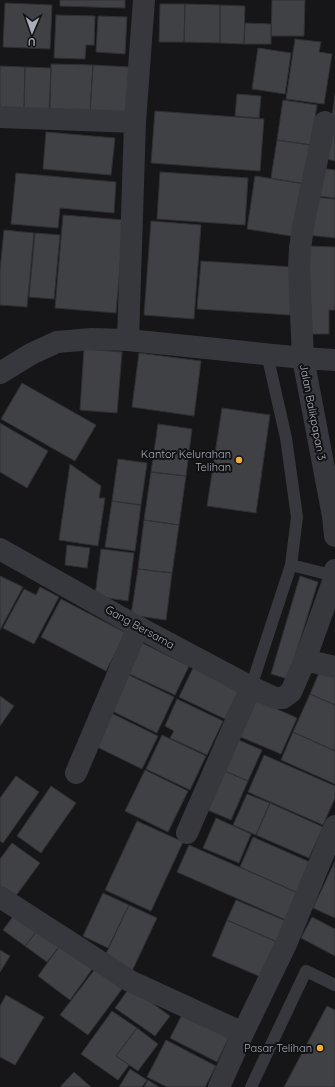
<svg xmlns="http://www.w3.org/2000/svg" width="335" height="1087" viewBox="0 0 335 1087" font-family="Quicksand,sans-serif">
<rect width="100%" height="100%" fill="#161618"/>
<!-- building -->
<path fill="#404145" stroke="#303034" d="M 60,0 L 125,0 L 125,8 L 60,6 Z
M 272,0 L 305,0 L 304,36 L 271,36 Z
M 5,3 L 52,5 L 50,49 L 3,47 Z
M 160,4 L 185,4 L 184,42 L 159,42 Z
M 185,4 L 220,5 L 220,43 L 184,42 Z
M 220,5 L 245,6 L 244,44 L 220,43 Z
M 56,15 L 95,16 L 94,45 L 86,45 L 85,59 L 54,58 Z
M 98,16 L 127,17 L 125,54 L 96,52 Z
M 245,23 L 271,24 L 271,44 L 244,44 Z
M 295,39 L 321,42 L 319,52 L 332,54 L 324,104 L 286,99 Z
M 258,48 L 291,53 L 285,94 L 252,89 Z
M 51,64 L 93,65 L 90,112 L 50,110 Z
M 93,65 L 129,67 L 127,113 L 90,112 Z
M 0,66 L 25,67 L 24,109 L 0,108 Z
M 25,67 L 51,68 L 49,110 L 24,109 Z
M 237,94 L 261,96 L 259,118 L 235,116 Z
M 335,94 L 335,117 L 332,117 Z
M 283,100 L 317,105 L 311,145 L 277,140 Z
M 155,111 L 264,119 L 260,171 L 151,163 Z
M 335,119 L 335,161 L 326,159 Z
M 46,132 L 115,138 L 111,175 L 43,169 Z
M 277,140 L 311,145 L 305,184 L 271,178 Z
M 321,168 L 335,170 L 335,198 L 318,196 Z
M 160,172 L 248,178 L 245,225 L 157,219 Z
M 16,173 L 116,182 L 114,213 L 60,208 L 58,228 L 11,224 Z
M 255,176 L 305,184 L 297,237 L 247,229 Z
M 312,197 L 335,199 L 335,238 L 308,235 Z
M 63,215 L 124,220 L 116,313 L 55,308 Z
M 151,221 L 201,225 L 194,319 L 144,315 Z
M 4,230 L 34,233 L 27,307 L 0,305 L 0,270 Z
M 35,233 L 60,235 L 54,299 L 29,297 Z
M 309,246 L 335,247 L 335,310 L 329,310 L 329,334 L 306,334 Z
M 201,261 L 294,267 L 290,315 L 197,309 Z
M 84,349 L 122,352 L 117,413 L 80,410 Z
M 139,353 L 201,361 L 194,416 L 132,407 Z
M 22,383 L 96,425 L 75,461 L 1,419 Z
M 222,408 L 270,415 L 256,513 L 207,506 Z
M 0,423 L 48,451 L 27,488 L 0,472 Z
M 158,424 L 192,429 L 186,476 L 151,472 Z
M 118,459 L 147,463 L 141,505 L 112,501 Z
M 70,464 L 101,486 L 99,498 L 105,498 L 98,546 L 59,540 Z
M 151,472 L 186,476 L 179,525 L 144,520 Z
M 112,501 L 141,505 L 135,551 L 105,547 Z
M 144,520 L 179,525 L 172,573 L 138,569 Z
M 67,545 L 90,548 L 87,568 L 65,565 Z
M 101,549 L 134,553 L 128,601 L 95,596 Z
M 138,569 L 172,573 L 166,620 L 131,615 Z
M 0,576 L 23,587 L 0,630 Z
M 300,576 L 318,582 L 288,679 L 271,674 Z
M 40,587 L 59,597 L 34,644 L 3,628 L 24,589 L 36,595 Z
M 61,599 L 126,633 L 106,671 L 41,637 Z
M 138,641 L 189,666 L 175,695 L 123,671 Z
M 322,666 L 335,672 L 335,705 L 310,694 Z
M 193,668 L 239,690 L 225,719 L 179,697 Z
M 125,673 L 174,697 L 157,733 L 108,709 Z
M 310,694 L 335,705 L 335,751 L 293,732 Z
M 0,696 L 14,706 L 0,726 Z
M 252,698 L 297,718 L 281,754 L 236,735 Z
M 177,699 L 223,721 L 207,755 L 170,738 L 174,731 L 165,726 Z
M 111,713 L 158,736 L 142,769 L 95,746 Z
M 293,732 L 335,751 L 335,784 L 281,760 Z
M 162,735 L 206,756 L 190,790 L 146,769 Z
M 234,738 L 262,750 L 248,781 L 220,769 Z
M 264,755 L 335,786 L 335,798 L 323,825 L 248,792 Z
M 220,769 L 248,781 L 231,820 L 203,808 Z
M 145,770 L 188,791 L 168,832 L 125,811 Z
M 16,776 L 39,792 L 3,843 L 0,841 L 0,798 Z
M 51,786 L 76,803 L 41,853 L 17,836 Z
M 247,794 L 270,803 L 256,835 L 233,825 Z
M 270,803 L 323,827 L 309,858 L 256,835 Z
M 216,818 L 251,834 L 239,863 L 203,848 Z
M 137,821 L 183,842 L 151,911 L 105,890 Z
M 253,837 L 312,863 L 298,893 L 240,867 Z
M 12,843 L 40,863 L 15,897 L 0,886 L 0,859 Z
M 189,845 L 298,893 L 286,920 L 177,872 Z
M 335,861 L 335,918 L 313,908 Z
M 103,893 L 129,905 L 108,948 L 83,936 Z
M 236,900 L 286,921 L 277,942 L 227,920 Z
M 129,905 L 157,918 L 132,971 L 104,958 Z
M 17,911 L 39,928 L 25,946 L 3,930 Z
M 312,917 L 335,929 L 335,956 L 301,938 Z
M 227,920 L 277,942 L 261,977 L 212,956 Z
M 39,928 L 61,944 L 47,962 L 25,946 Z
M 61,944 L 93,968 L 70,1000 L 38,976 Z
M 0,950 L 10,956 L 0,972 Z
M 95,969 L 122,989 L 88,1035 L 60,1015 Z
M 130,987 L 170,1016 L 155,1036 L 115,1008 Z
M 6,995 L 44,1017 L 15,1065 L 0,1057 L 0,1006 Z
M 327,1006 L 335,1010 L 335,1087 L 284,1087 Z
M 185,1009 L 231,1033 L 217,1062 L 170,1038 Z
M 112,1011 L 137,1028 L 116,1056 L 129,1065 L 118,1080 L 81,1054 Z
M 137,1028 L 158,1044 L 138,1071 L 116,1056 Z
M 166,1040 L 216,1066 L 205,1087 L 167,1087 L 147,1077 Z
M 130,1069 L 147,1080 L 142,1087 L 119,1087 Z
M 74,1072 L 91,1087 L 60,1087 Z
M 148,1080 L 159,1087 L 144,1087 Z"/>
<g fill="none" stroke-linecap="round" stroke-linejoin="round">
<!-- service -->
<path stroke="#37383d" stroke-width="12" d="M 291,565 L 335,576
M 251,687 L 291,565 L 297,517 L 286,438 L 267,354
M 251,1087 L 306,971 L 335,985"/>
<!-- minor -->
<path stroke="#37383d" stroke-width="22" d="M 0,117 L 135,122
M 325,122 L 304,222 L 300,248 L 299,268 L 303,358 L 333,516 L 335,536
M 128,340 L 135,122 L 144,0
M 0,373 L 31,354 L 57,342 L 92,339 L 128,340 L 303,358 L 335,360
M 0,549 L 138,627 L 251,687 L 275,698 L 283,698 L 291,692 L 305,660 L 335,576 L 335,570
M 305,660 L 335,667
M 76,773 L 138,627
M 187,833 L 251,687
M 0,897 L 130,981 L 243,1033
M 219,1087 L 243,1033 L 286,944 L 335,826"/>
</g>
<!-- markers -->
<g fill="#f2b134" stroke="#111113" stroke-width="1.5">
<circle cx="239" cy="460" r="4"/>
<circle cx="320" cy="1048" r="4"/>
</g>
<g text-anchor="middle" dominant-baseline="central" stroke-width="4" stroke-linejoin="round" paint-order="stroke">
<!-- street labels -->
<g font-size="11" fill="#a8adb8" stroke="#111113">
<text transform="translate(313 412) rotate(79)">Jalan Balikpapan 3</text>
<text transform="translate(140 627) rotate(29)">Gang Bersama</text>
</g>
<!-- poi labels -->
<g font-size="11" fill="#a8adb8" stroke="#111113" text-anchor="end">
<text x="231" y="454">Kantor Kelurahan<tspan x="231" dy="13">Telihan</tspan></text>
<text x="312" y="1048">Pasar Telihan</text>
</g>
</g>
<!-- north arrow -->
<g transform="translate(32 32) rotate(182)" stroke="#111113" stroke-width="3" paint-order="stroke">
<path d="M0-3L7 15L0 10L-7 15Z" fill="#a8adb8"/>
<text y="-6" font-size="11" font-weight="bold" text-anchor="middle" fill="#a8adb8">U</text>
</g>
</svg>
